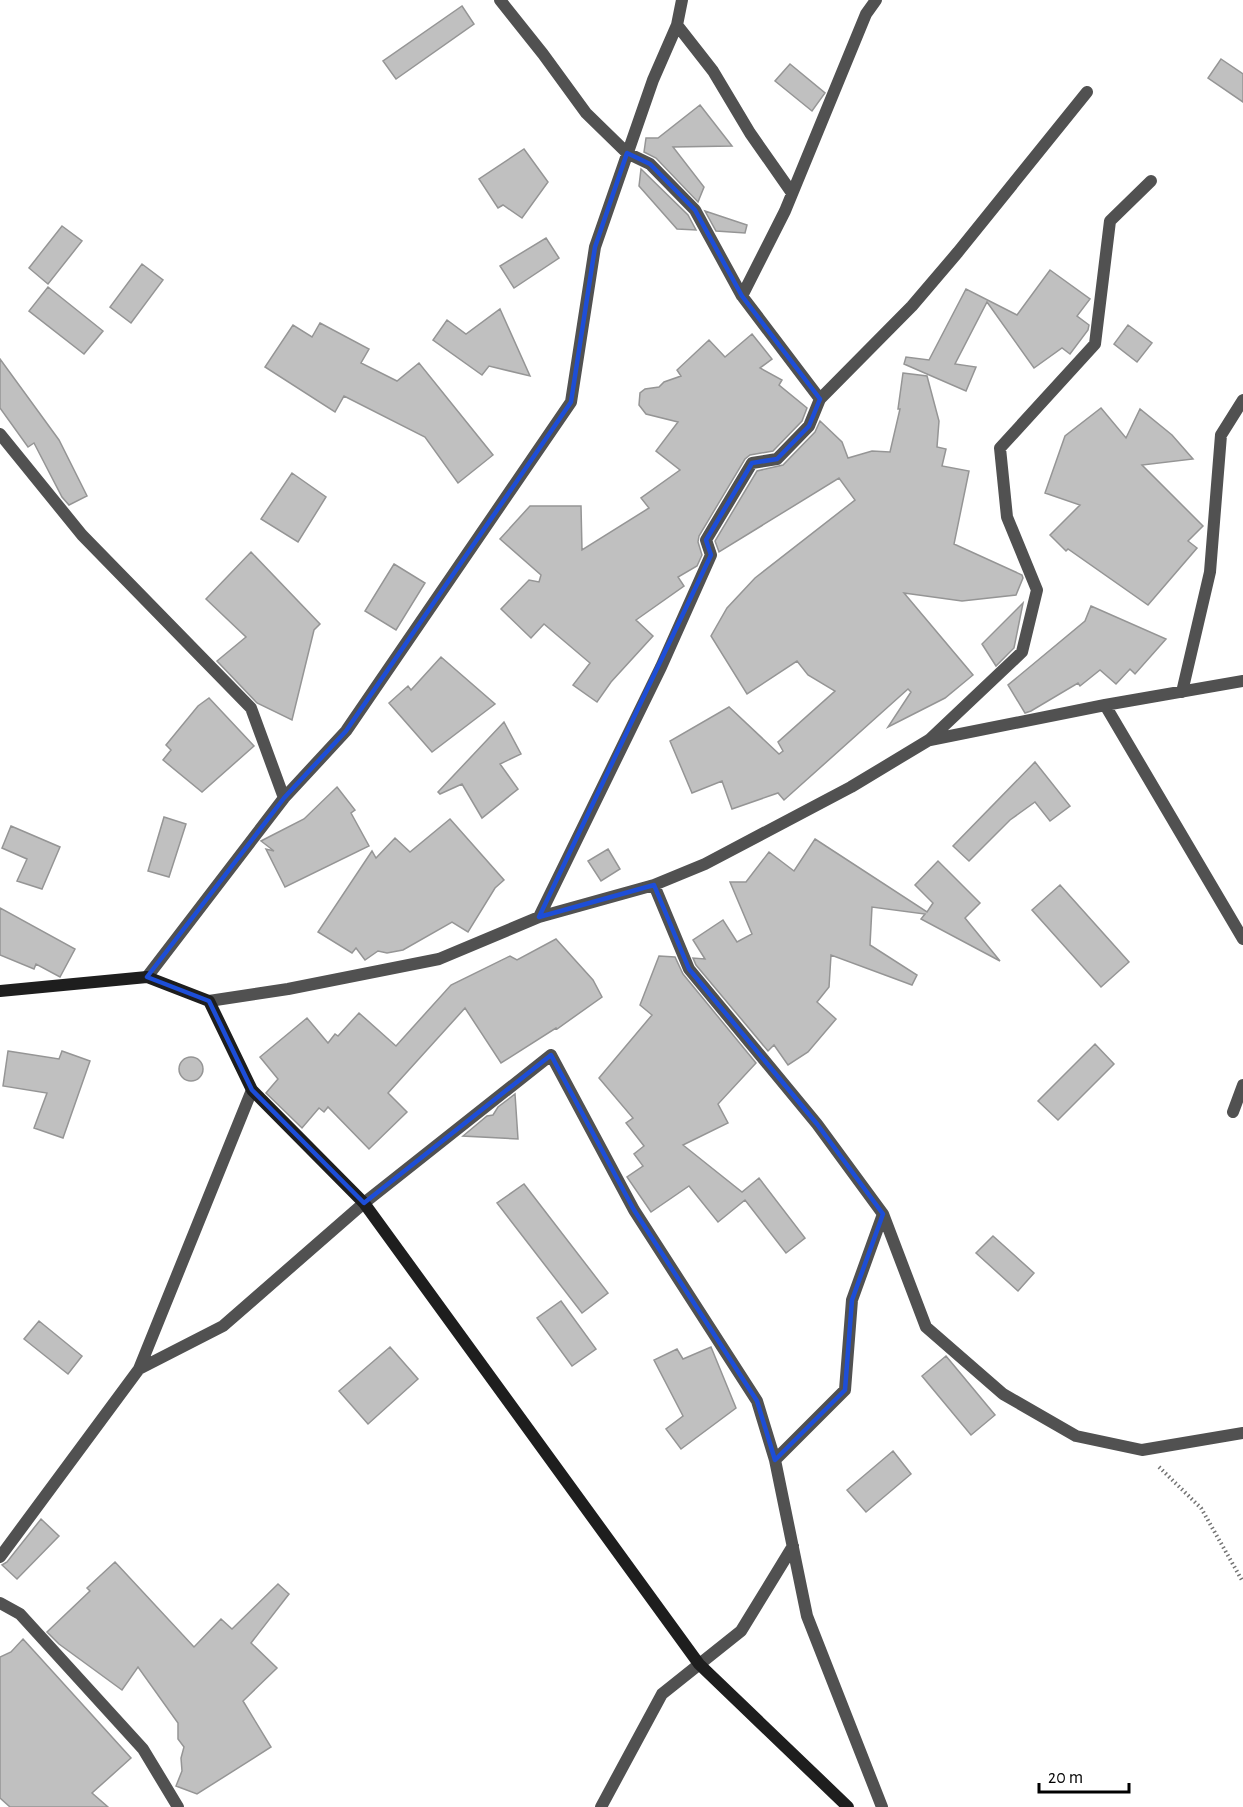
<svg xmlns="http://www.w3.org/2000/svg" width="1243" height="1807" viewBox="0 0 1243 1807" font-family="'Alegreya Sans',sans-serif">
<rect width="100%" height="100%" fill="#fff"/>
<!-- building -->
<path fill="#c0c0c0" stroke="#959595" stroke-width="1.5" d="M 462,6 L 474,24 L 396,79 L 383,61 Z
M 1221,59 L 1243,74 L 1243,102 L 1208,78 Z
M 790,64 L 825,93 L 812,111 L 775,81 Z
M 700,105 L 732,146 L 673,147 L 704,187 L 698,202 L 656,158 L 644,152 L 646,138 L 658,138 Z
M 524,149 L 548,182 L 522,218 L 503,205 L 498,208 L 479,179 Z
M 641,169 L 688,215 L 696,230 L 677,229 L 639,186 Z
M 705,211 L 747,225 L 745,233 L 716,231 Z
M 62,226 L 82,241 L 48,284 L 29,268 Z
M 546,238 L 559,258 L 514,288 L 500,266 Z
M 142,264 L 163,280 L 131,323 L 110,307 Z
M 1050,270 L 1090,299 L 1077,316 L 1089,325 L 1088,330 L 1070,354 L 1062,348 L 1034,368 L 987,302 L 955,364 L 976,367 L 966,391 L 904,364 L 906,357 L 929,360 L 966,289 L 1017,315 Z
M 48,287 L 103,331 L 84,354 L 29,311 Z
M 500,309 L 530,376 L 489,366 L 482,375 L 433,340 L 447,320 L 466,334 Z
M 320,323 L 369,349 L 361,363 L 397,381 L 419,363 L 493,455 L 458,483 L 425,437 L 344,396 L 335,412 L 265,367 L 293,325 L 312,337 Z
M 1128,325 L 1152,343 L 1137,362 L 1114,344 Z
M 752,334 L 772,359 L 760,368 L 782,380 L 779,385 L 807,408 L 802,421 L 773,451 L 750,455 L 745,459 L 699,536 L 698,542 L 702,555 L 697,566 L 678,577 L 684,586 L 636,620 L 653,636 L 611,682 L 597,702 L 573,685 L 590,663 L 544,624 L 531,638 L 501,609 L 529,580 L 539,582 L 541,575 L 500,539 L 530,506 L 581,506 L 582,550 L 649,508 L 641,498 L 680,470 L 656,451 L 678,422 L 646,414 L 639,405 L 640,393 L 645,389 L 659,387 L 664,382 L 681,376 L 677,370 L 709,340 L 725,357 Z
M 0,359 L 59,440 L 87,496 L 69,505 L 62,497 L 34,443 L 28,447 L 0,408 Z
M 903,373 L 927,376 L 939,421 L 937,447 L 946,449 L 942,466 L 969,471 L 954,544 L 1022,575 L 1023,578 L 1016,595 L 962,601 L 904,593 L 973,675 L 945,698 L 888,727 L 911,692 L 908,689 L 784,800 L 778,793 L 732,809 L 722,781 L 692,793 L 670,741 L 729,707 L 779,754 L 783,751 L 778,742 L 835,691 L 808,675 L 797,661 L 747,694 L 711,636 L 727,608 L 755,578 L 855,500 L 839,478 L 719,552 L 715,541 L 757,471 L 783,465 L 815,432 L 820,421 L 842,442 L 848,458 L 872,451 L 890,452 L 900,409 L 898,409 Z
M 1101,408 L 1126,438 L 1140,409 L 1172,435 L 1193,459 L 1142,465 L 1203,526 L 1188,541 L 1197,548 L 1148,605 L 1068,549 L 1066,551 L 1050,535 L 1080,505 L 1045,493 L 1065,436 Z
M 292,473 L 326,497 L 298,542 L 261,519 Z
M 251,552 L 320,624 L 314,630 L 292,720 L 257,703 L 217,661 L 246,637 L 206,599 Z
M 394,564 L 425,583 L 396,630 L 365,611 Z
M 1023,603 L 1014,648 L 996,666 L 982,644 Z
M 1091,606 L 1166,639 L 1135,674 L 1130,669 L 1116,684 L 1100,670 L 1080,686 L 1078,683 L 1031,711 L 1025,713 L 1008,685 L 1085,621 Z
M 441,657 L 495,704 L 432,752 L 389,703 L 408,686 L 411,690 Z
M 209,698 L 254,746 L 202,792 L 163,760 L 171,750 L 166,745 L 198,706 Z
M 504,722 L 521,754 L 500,764 L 518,789 L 482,818 L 462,784 L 440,794 L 438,792 Z
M 1035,762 L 1070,806 L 1050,821 L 1035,802 L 1010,820 L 969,861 L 953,846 Z
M 337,787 L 355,810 L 351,813 L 369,846 L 285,887 L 266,849 L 274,851 L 261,841 L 304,819 Z
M 164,817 L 186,824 L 169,877 L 148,871 Z
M 450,819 L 504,880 L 495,888 L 468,932 L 452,922 L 403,950 L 387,953 L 378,951 L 365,960 L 356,948 L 352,953 L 318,932 L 372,851 L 376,858 L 395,838 L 410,852 Z
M 11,826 L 60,847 L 42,889 L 17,881 L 27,859 L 2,848 Z
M 815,839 L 927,912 L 933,903 L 915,885 L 938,861 L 980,903 L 965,918 L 1000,961 L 921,919 L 925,914 L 872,907 L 870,945 L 917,975 L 912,985 L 831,955 L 829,987 L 817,1002 L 836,1019 L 808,1052 L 788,1065 L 774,1045 L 768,1051 L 696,965 L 693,958 L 705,959 L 693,940 L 723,920 L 737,942 L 752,934 L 730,882 L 746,882 L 769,852 L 794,871 Z
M 608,849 L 620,869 L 601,881 L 588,861 Z
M 1060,885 L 1129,962 L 1101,987 L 1032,910 Z
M 0,908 L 75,949 L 60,977 L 36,964 L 34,969 L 0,955 Z
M 556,939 L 593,980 L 602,997 L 557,1029 L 556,1028 L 501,1063 L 465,1008 L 388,1093 L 407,1112 L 369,1149 L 328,1107 L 324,1112 L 319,1108 L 302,1128 L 266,1093 L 278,1079 L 260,1057 L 307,1018 L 328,1043 L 335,1034 L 338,1036 L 359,1013 L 396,1046 L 451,985 L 510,956 L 517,960 Z
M 659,956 L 675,957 L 683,974 L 756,1063 L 718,1104 L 728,1123 L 683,1145 L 742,1192 L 759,1178 L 805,1238 L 786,1253 L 745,1200 L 718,1222 L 689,1186 L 651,1212 L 627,1177 L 643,1166 L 634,1154 L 644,1146 L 626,1123 L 633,1118 L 599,1078 L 652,1015 L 640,1005 Z
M 1095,1044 L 1114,1064 L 1058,1120 L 1038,1101 Z
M 8,1051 L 59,1059 L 62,1051 L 90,1061 L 63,1138 L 34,1128 L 47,1093 L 3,1086 Z
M179 1069a12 12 0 1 1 24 0a12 12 0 1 1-24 0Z
M 515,1094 L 518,1139 L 463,1136 L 487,1116 L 493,1115 L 498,1107 Z
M 524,1184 L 608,1293 L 582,1313 L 497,1203 Z
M 993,1236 L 1034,1273 L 1018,1291 L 976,1253 Z
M 561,1301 L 596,1349 L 572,1366 L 537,1318 Z
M 39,1321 L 82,1356 L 68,1374 L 24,1339 Z
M 390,1347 L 418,1379 L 368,1424 L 339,1391 Z
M 711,1347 L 736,1408 L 681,1449 L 666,1429 L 683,1416 L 654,1360 L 677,1349 L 683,1359 Z
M 946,1356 L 995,1415 L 971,1435 L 922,1376 Z
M 893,1451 L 911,1474 L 866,1512 L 847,1490 Z
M 41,1519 L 59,1536 L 17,1579 L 2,1565 L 7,1562 Z
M 115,1562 L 194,1647 L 221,1619 L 232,1629 L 278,1584 L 289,1594 L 251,1643 L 277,1668 L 243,1701 L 271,1747 L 197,1794 L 176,1786 L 182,1771 L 181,1758 L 184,1747 L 178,1739 L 178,1723 L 138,1667 L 122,1690 L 59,1644 L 47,1632 L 90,1591 L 87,1588 Z
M 23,1639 L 131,1758 L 92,1793 L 108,1807 L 10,1807 L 0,1798 L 0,1657 L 11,1652 Z"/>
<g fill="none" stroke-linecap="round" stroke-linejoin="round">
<!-- path -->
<path stroke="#737373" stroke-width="4" stroke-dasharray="1.5 3" stroke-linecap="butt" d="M 1159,1467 L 1201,1508 L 1243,1582"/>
<!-- street -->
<path stroke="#515151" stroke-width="12" d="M 500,0 L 543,54 L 586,113 L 627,153 L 650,164 L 695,210 L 742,296 L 820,399
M 677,25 L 713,71 L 750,133 L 792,193
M 742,296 L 785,211 L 866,14 L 876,0
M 0,434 L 82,535 L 251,708 L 284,798
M 1182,692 L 1210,572 L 1221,435 L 1243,400
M 1105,705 L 1243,939
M 930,740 L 1105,705 L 1243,681
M 654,885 L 689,969 L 817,1124 L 883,1214 L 852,1300 L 845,1390 L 775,1460
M 539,917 L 661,667 L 711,555 L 706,540 L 752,463 L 777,459 L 809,426 L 820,399 L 912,306 L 958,252 L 1087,92
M 147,977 L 284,798 L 346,731 L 571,402 L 595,247 L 653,80 L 677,25 L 682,0
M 209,1001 L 288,989 L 439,959 L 539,917 L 654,885 L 705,864 L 851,787 L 929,740 L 1022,652 L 1037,590 L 1007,517 L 1000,448 L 1095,344 L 1110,221 L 1151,181
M 1233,1112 L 1243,1085
M 883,1214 L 926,1327 L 1003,1394 L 1076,1436 L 1142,1450 L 1243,1433
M 139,1369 L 223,1326 L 364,1203 L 551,1055 L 634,1210 L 757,1401 L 775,1460 L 807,1616 L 882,1807
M 0,1557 L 139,1369 L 252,1090
M 0,1603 L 20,1614 L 143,1749 L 178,1807
M 601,1807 L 662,1694 L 741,1631 L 793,1546"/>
<!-- secondary -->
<path stroke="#1e1e1e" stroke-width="12" d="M 0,991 L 147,977 L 209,1001 L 252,1090 L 364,1203 L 699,1664 L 848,1807"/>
</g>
<!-- marked area -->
<path fill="none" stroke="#1d4ed8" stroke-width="4.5" stroke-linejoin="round" d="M 627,153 L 650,164 L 695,210 L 742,296 L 820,399 L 809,426 L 777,459 L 752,463 L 706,540 L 711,555 L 539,917 L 654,885 L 689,969 L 817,1124 L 883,1214 L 852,1300 L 845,1390 L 775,1460 L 757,1401 L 634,1210 L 551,1055 L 364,1203 L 252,1090 L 209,1001 L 147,977 L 284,798 L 346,731 L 571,402 L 595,247 Z"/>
<!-- scale -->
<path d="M1039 1783v9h90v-9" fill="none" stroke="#000000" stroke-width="3"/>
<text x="1048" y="1783" font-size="18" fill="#000000" stroke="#ffffff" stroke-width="4.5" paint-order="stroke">20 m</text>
</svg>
